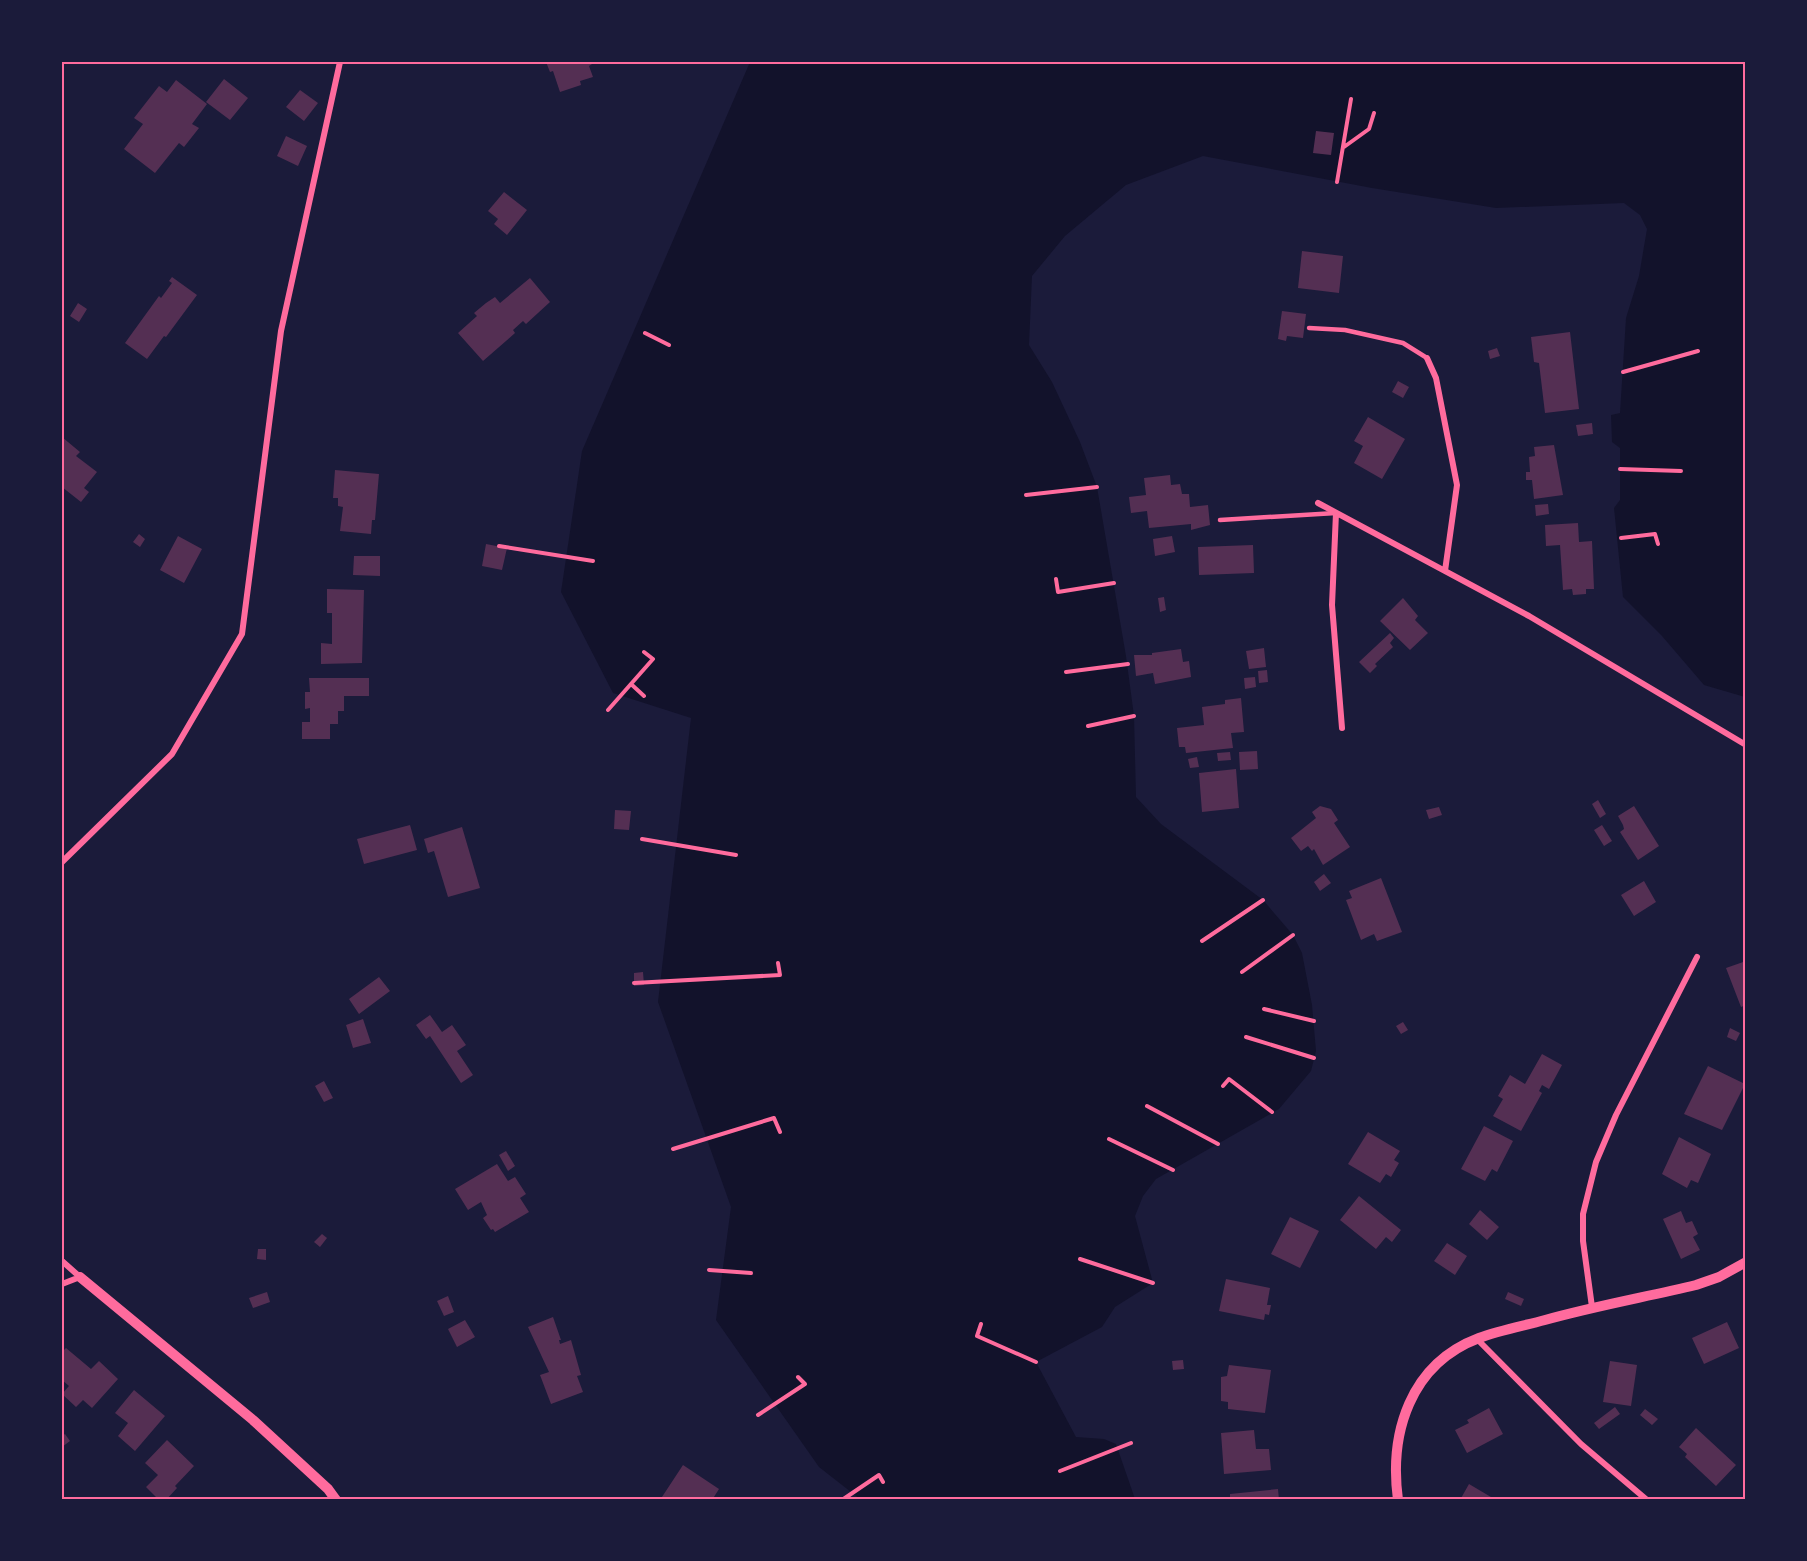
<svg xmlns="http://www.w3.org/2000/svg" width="1807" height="1561" viewBox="0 0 1807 1561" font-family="'Times New Roman',serif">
<rect width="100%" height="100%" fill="#1b1b3a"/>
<!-- water -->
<path fill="#12122b" d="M 750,62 L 1745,62 L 1745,697 L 1704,685 L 1662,636 L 1623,597 L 1614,508 L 1620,500 L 1620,448 L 1612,442 L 1611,415 L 1620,413 L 1626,318 L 1639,276 L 1647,229 L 1640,215 L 1624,203 L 1496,208 L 1372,188 L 1203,156 L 1126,185 L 1065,236 L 1032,276 L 1029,345 L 1052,382 L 1080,442 L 1097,487 L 1126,656 L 1134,716 L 1136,797 L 1161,824 L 1263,900 L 1293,935 L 1302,953 L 1312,1005 L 1316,1051 L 1311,1071 L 1279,1109 L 1156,1179 L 1143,1196 L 1135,1216 L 1153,1283 L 1115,1307 L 1102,1327 L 1036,1362 L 1076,1437 L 1104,1439 L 1116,1444 L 1135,1499 L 860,1499 L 819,1467 L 716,1320 L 731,1207 L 658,1002 L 691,718 L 613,693 L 561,592 L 582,451 Z"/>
<!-- building -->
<path fill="#542f53" d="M 546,62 L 591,62 L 592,64 L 589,66 L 593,77 L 580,81 L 581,85 L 560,92 L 553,71 L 550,72 Z
M 224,79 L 248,98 L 230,120 L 206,102 Z
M 176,80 L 207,104 L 192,124 L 199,128 L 184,147 L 179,143 L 155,173 L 124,149 L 143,124 L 134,118 L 159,86 L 167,92 Z
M 300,90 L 318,103 L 304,121 L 286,107 Z
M 1316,131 L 1334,133 L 1331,155 L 1313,153 Z
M 286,136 L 307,146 L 298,166 L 277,156 Z
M 504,192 L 527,210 L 507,235 L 494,224 L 498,219 L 488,211 Z
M 1302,251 L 1343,256 L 1339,293 L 1298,288 Z
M 172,277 L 197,295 L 166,337 L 164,336 L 147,359 L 125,343 L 159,296 L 161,298 L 172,283 L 169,281 Z
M 530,278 L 550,302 L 526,324 L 523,321 L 513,330 L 515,333 L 483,361 L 458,333 L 477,316 L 474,313 L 486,303 L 495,297 L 500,303 Z
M 78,303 L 87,309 L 79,322 L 70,316 Z
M 1282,311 L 1306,314 L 1303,338 L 1287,336 L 1286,341 L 1278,339 Z
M 1570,332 L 1579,409 L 1545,413 L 1539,363 L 1534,362 L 1531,337 Z
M 1497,348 L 1500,356 L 1490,359 L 1488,351 Z
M 1398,381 L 1409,387 L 1403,398 L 1392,392 Z
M 1368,417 L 1405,439 L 1382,479 L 1354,463 L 1363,446 L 1354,441 Z
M 1592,423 L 1593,434 L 1578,436 L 1576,425 Z
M 62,437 L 80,452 L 76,456 L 97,472 L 84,488 L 89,492 L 81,502 L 62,487 Z
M 1554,445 L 1563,495 L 1534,499 L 1532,480 L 1526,480 L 1526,472 L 1530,472 L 1529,457 L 1535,456 L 1534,447 Z
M 335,470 L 379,474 L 375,520 L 372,520 L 371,534 L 340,531 L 343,507 L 338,506 L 338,498 L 333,498 Z
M 1170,475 L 1171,485 L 1180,484 L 1182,494 L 1189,494 L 1190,507 L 1208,505 L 1210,525 L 1191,530 L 1191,524 L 1149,528 L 1147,511 L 1131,513 L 1129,497 L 1146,495 L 1144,478 Z
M 1548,504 L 1549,514 L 1536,516 L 1535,505 Z
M 1578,523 L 1579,542 L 1592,541 L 1594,589 L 1586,589 L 1586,594 L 1573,595 L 1572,589 L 1563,590 L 1560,545 L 1546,546 L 1545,525 Z
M 139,534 L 145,539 L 140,547 L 133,542 Z
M 178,536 L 202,549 L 184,583 L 160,570 Z
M 1172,536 L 1175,552 L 1155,556 L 1153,539 Z
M 486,544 L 507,548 L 502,570 L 482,566 Z
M 1253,545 L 1254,573 L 1199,575 L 1198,547 Z
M 354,556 L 380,556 L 380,576 L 353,575 Z
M 327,589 L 364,590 L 362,663 L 321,664 L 321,643 L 332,644 L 332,613 L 327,613 Z
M 1164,597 L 1166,610 L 1160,612 L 1158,598 Z
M 1403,598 L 1418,616 L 1415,620 L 1428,633 L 1410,650 L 1380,621 Z
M 1390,633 L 1394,638 L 1390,643 L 1393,647 L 1375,664 L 1377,666 L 1370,673 L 1359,662 Z
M 1264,648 L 1266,667 L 1249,669 L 1246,651 Z
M 1181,649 L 1183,662 L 1189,661 L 1191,677 L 1155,684 L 1153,673 L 1136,676 L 1134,655 L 1152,655 L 1152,653 Z
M 1267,670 L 1268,682 L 1259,683 L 1258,671 Z
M 1255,677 L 1256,687 L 1245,689 L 1244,678 Z
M 309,678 L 369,678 L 369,696 L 344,696 L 344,711 L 338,711 L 338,724 L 330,724 L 330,739 L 302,739 L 302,722 L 310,722 L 310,708 L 305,709 L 305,692 L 310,692 Z
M 1241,698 L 1244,732 L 1231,733 L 1233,748 L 1186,753 L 1185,747 L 1179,747 L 1177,728 L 1204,725 L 1202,707 L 1225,704 L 1225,700 Z
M 1257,751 L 1258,769 L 1240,770 L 1239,752 Z
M 1230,752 L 1231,760 L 1218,761 L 1217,753 Z
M 1197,757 L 1199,767 L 1190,768 L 1188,759 Z
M 1236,769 L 1239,808 L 1202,812 L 1199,773 Z
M 1598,800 L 1606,814 L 1600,818 L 1592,804 Z
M 1320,806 L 1331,809 L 1338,820 L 1334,823 L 1350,847 L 1323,865 L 1314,849 L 1312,851 L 1308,846 L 1301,851 L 1291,838 L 1316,818 L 1312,812 Z
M 1634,806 L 1659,846 L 1638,860 L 1620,832 L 1624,829 L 1623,825 L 1618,816 Z
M 1439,807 L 1442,815 L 1429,819 L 1426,810 Z
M 615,810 L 631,811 L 629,830 L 614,829 Z
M 410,825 L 417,850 L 364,864 L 357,839 Z
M 1602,825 L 1612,841 L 1604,846 L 1594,830 Z
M 462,827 L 480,888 L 448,897 L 434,851 L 428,853 L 424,839 Z
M 1324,874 L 1331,883 L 1320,891 L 1314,882 Z
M 1381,878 L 1402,932 L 1377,941 L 1374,934 L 1361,940 L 1346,900 L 1352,898 L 1349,891 Z
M 1644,881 L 1656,902 L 1634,916 L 1621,895 Z
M 1746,961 L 1746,1005 L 1741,1007 L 1726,968 Z
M 643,972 L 644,985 L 634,986 L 634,973 Z
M 379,977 L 390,991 L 359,1014 L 349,999 Z
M 430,1015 L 442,1032 L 452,1025 L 466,1045 L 457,1051 L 473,1075 L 461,1083 L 430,1036 L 426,1039 L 416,1025 Z
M 363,1019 L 371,1043 L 353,1048 L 346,1025 Z
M 1403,1022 L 1408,1030 L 1401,1034 L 1396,1026 Z
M 1730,1028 L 1740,1033 L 1736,1041 L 1727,1037 Z
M 1542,1054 L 1562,1065 L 1549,1089 L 1542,1085 L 1539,1091 L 1542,1093 L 1521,1131 L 1493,1116 L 1503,1099 L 1498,1096 L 1510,1075 L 1525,1084 Z
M 1708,1066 L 1745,1084 L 1722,1130 L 1684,1114 Z
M 324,1081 L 333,1098 L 324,1102 L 315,1086 Z
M 1484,1126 L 1513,1141 L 1497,1172 L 1492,1169 L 1485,1181 L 1461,1169 Z
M 1368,1132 L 1400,1151 L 1394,1160 L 1399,1163 L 1391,1177 L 1386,1174 L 1380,1183 L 1348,1164 Z
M 1679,1137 L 1711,1154 L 1698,1183 L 1691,1180 L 1687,1188 L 1662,1174 Z
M 506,1151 L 515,1166 L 508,1171 L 499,1155 Z
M 497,1164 L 508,1181 L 515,1177 L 526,1194 L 520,1198 L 529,1212 L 495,1232 L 493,1229 L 491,1230 L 483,1218 L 487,1215 L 481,1202 L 468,1210 L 455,1189 Z
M 1359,1196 L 1401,1230 L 1392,1242 L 1386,1237 L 1376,1249 L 1340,1220 Z
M 1480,1210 L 1499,1227 L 1487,1240 L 1469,1224 Z
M 1681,1211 L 1686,1223 L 1692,1221 L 1698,1234 L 1693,1237 L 1700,1250 L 1681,1259 L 1663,1219 Z
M 1290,1217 L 1319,1231 L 1300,1268 L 1271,1254 Z
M 322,1234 L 327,1238 L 320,1247 L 314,1242 Z
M 1447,1243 L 1467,1256 L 1455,1275 L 1434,1261 Z
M 258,1249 L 266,1249 L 266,1260 L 257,1259 Z
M 1226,1279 L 1270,1288 L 1267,1305 L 1271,1305 L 1269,1315 L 1265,1314 L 1264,1320 L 1219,1311 Z
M 267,1292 L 270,1302 L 253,1308 L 249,1298 Z
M 1508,1292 L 1524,1299 L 1521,1306 L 1505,1299 Z
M 448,1296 L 454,1312 L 444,1316 L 437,1301 Z
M 553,1317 L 561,1340 L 559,1340 L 560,1344 L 571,1340 L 581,1375 L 577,1376 L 583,1392 L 551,1404 L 540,1375 L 549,1372 L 528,1327 Z
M 465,1320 L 475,1337 L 457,1347 L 448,1329 Z
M 1727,1322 L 1739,1348 L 1704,1364 L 1692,1338 Z
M 66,1348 L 91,1369 L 99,1361 L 118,1379 L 92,1408 L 83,1400 L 76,1407 L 62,1394 L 69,1386 L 62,1380 L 62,1352 Z
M 1183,1360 L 1184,1369 L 1173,1370 L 1172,1361 Z
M 1610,1361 L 1637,1365 L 1631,1406 L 1603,1402 Z
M 1229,1365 L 1271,1370 L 1265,1413 L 1228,1409 L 1228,1402 L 1221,1401 L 1221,1377 L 1227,1376 Z
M 134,1390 L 165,1416 L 135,1451 L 118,1436 L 128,1423 L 115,1413 Z
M 1615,1407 L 1620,1414 L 1599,1429 L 1594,1423 Z
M 1489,1408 L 1503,1434 L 1467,1453 L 1455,1430 L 1469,1423 L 1467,1420 Z
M 1645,1409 L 1658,1419 L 1652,1425 L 1640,1415 Z
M 1696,1428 L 1736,1465 L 1716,1486 L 1685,1457 L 1687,1454 L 1679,1447 Z
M 1254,1430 L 1256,1449 L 1269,1449 L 1271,1470 L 1224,1474 L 1221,1433 Z
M 65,1434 L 70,1441 L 62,1447 L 62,1436 Z
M 167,1440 L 194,1466 L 175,1486 L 177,1488 L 166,1500 L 159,1500 L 146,1487 L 158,1475 L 145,1463 Z
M 683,1465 L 719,1489 L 712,1500 L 660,1500 Z
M 1469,1484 L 1496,1500 L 1460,1500 Z
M 1278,1489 L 1279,1500 L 1230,1500 L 1230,1494 Z"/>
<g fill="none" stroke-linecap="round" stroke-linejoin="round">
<!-- path -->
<path stroke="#ff6b9d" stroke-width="4" d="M 1344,147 L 1369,129 L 1374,113
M 1337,182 L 1351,99
M 645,333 L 669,345
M 1623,372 L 1698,351
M 1620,469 L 1681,471
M 1026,495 L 1097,487
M 1621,538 L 1655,534 L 1658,544
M 499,546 L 593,561
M 1056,579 L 1058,592 L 1114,583
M 1066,672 L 1128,664
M 631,684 L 644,696
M 608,710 L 653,659 L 644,652
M 1088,726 L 1134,716
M 642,839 L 736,855
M 1202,941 L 1263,900
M 1242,972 L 1293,935
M 634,983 L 780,975 L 778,963
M 1264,1009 L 1314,1021
M 1246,1037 L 1314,1058
M 1223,1086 L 1229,1079 L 1272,1112
M 1147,1106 L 1218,1144
M 1109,1139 L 1173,1170
M 673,1149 L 774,1118 L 780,1132
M 1080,1259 L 1153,1283
M 709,1270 L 751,1273
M 981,1324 L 977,1336 L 1036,1362
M 758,1415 L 805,1384 L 798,1377
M 1060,1471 L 1131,1443
M 842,1500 L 879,1475 L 883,1482"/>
<!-- service -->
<path stroke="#ff6b9d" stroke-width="4.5" d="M 1309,328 L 1345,330 L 1403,343 L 1427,358
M 1220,520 L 1336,513"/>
<!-- minor -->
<path stroke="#ff6b9d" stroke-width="6" d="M 1427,358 L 1436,378 L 1457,485 L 1445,571
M 1318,503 L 1529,616 L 1746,745
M 1336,513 L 1332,605 L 1342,728
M 62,862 L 172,754 L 242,634 L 281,331 L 340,62
M 62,1261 L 80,1277 L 62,1284
M 1592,1307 L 1583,1241 L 1583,1214 L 1596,1162 L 1616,1115 L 1697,957
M 1477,1339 L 1581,1444 L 1647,1500"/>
<!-- tertiary -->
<path stroke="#ff6b9d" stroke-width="10" d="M 80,1277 L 253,1420 L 328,1489 L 336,1500
M 1398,1500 C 1389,1433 1410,1364 1479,1338 C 1500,1330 1523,1326 1545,1320 C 1595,1306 1646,1297 1696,1285 L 1719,1277 L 1746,1262"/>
</g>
<!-- border -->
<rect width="1807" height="1561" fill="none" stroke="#1b1b3a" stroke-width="126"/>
<rect x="63" y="63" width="1681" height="1435" fill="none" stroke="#ff6b9d" stroke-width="2"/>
</svg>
